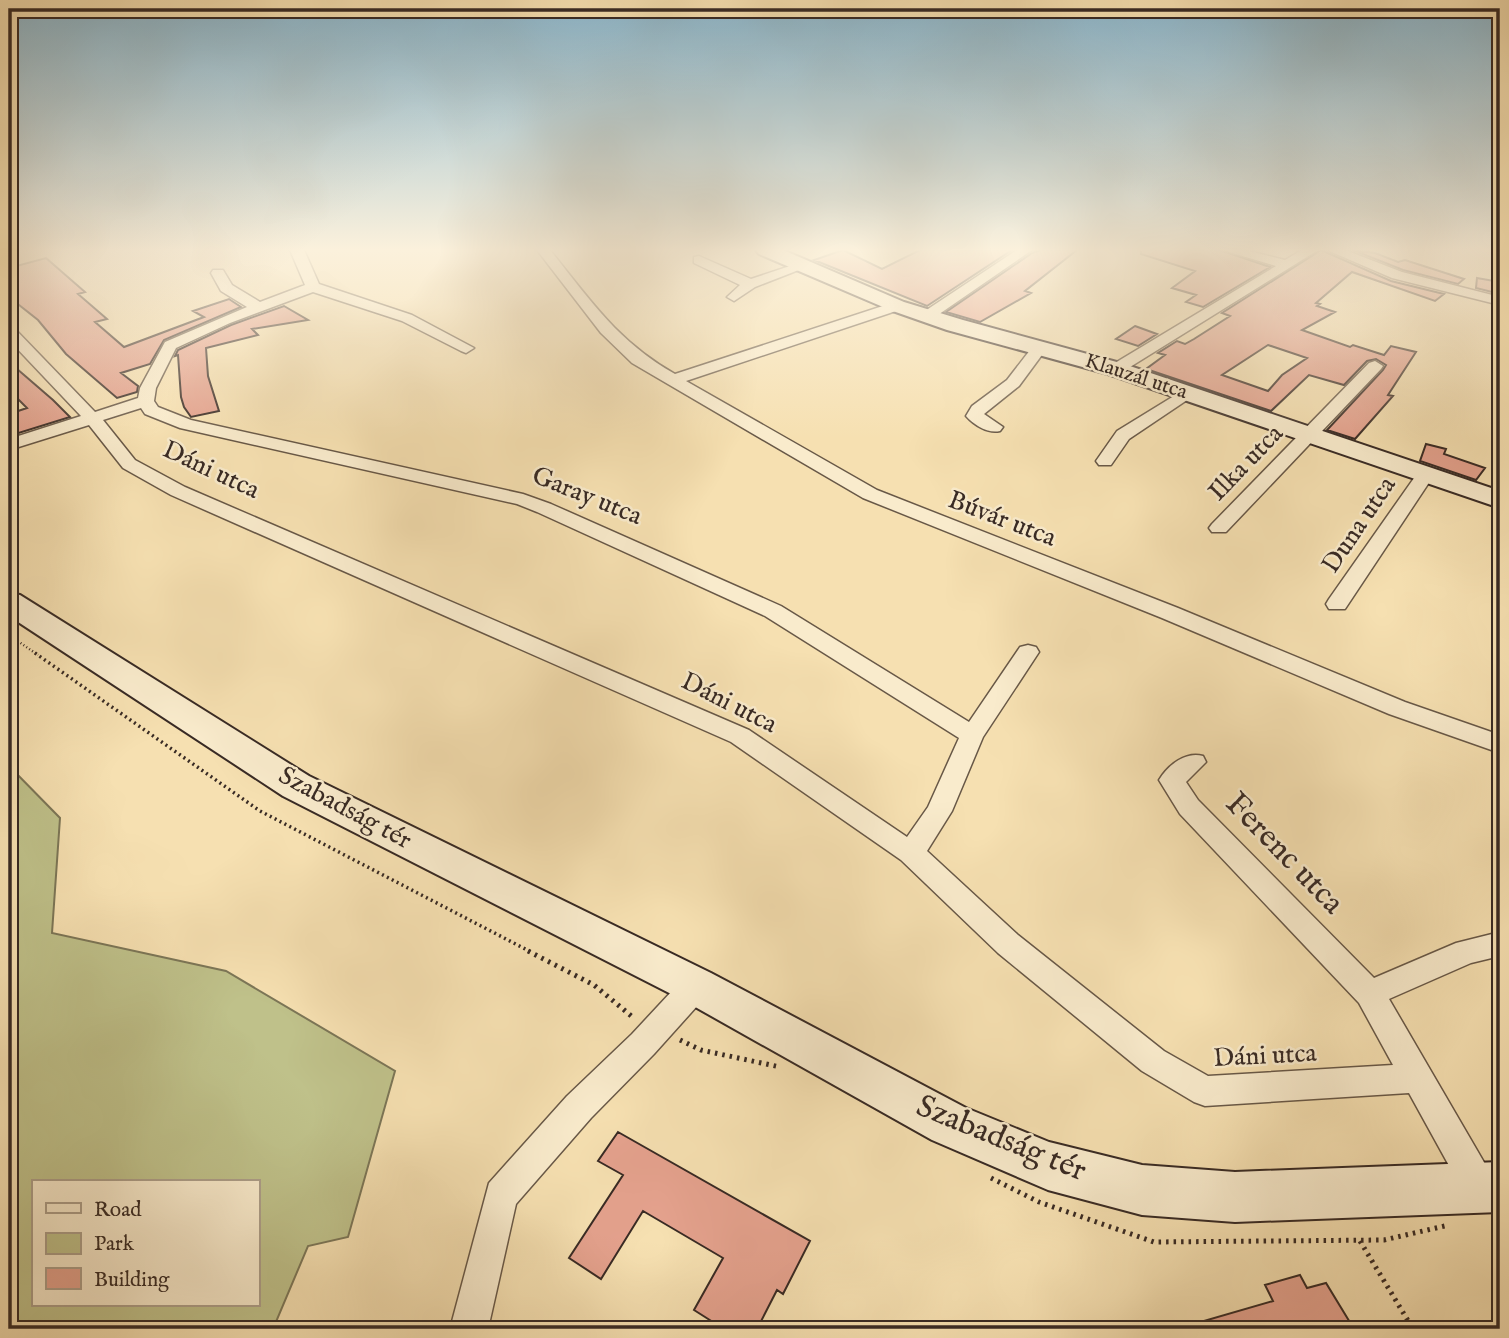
<svg xmlns="http://www.w3.org/2000/svg" width="1509" height="1338" viewBox="0 0 1509 1338" font-family="'IM FELL English',serif">
<rect width="100%" height="100%" fill="#f6e0b1"/>
<filter id="stains"><feTurbulence type="fractalNoise" baseFrequency=".00286" numOctaves="4"/><feColorMatrix values="0 0 0 0 .2 0 0 0 0 .09 0 0 0 0 .02 0 0 0 .5 -.17"/></filter>
<radialGradient id="worn" r=".72"><stop offset=".6" stop-color="#630" stop-opacity="0"/><stop offset="1" stop-color="#630" stop-opacity=".3"/></radialGradient>
<!-- green -->
<path fill="#bfc18a" stroke="#7c7657" stroke-width="2" fill-rule="evenodd" d="M 9,766 L 60,818 L 52,933 L 226,971 L 395,1071 L 348,1237 L 308,1246 L 273,1329 L 9,1329 ZM 33,1182 L 257,1182 L 257,1305 L 33,1305 Z"/>
<!-- building -->
<path fill="#e5a28e" stroke="#382a24" stroke-width="2" fill-rule="evenodd" d="M 843,250 L 882,269 L 920,250 L 1012,250 L 927,306 L 814,260 Z
M 1041,250 L 1077,250 L 1025,291 L 1031,293 L 980,322 L 946,312 L 1032,253 Z
M 1141,250 L 1220,250 L 1270,267 L 1203,307 L 1186,302 L 1196,295 L 1172,288 L 1195,271 L 1141,254 Z
M 1321,250 L 1391,281 L 1444,294 L 1435,301 L 1352,272 L 1316,303 L 1320,304 L 1317,306 L 1335,312 L 1302,330 L 1350,347 L 1353,345 L 1384,355 L 1391,346 L 1416,352 L 1388,395 L 1393,396 L 1355,439 L 1327,430 L 1383,370 L 1386,365 L 1376,359 L 1367,361 L 1344,385 L 1309,375 L 1271,411 L 1146,369 L 1165,355 L 1158,353 L 1177,341 L 1185,344 L 1194,339 L 1230,316 L 1222,313 ZM 1268,345 L 1307,358 L 1282,375 L 1268,391 L 1222,375 Z
M 1353,250 L 1375,253 L 1398,262 L 1405,260 L 1464,279 L 1458,284 L 1403,270 Z
M 46,258 L 85,292 L 78,294 L 107,319 L 95,322 L 124,347 L 204,317 L 193,311 L 229,299 L 241,307 L 164,340 L 150,364 L 121,373 L 138,386 L 137,392 L 117,398 L 66,354 L 38,320 L 9,297 L 9,268 Z
M 1477,278 L 1500,282 L 1500,294 L 1476,288 Z
M 284,306 L 308,320 L 252,329 L 258,335 L 206,348 L 208,376 L 219,411 L 191,417 L 184,407 L 181,397 L 178,355 L 175,356 L 178,350 L 231,325 Z
M 1135,326 L 1157,334 L 1138,346 L 1116,339 Z
M 9,362 L 53,400 L 70,417 L 9,436 L 9,414 L 27,408 L 9,390 Z
M 1426,444 L 1446,449 L 1444,454 L 1485,468 L 1476,480 L 1420,461 Z
M 618,1132 L 810,1241 L 783,1294 L 777,1290 L 757,1329 L 724,1329 L 694,1310 L 723,1258 L 643,1211 L 601,1279 L 569,1258 L 623,1175 L 598,1161 Z
M 1300,1275 L 1307,1288 L 1326,1283 L 1354,1329 L 1190,1329 L 1190,1325 L 1273,1301 L 1265,1285 Z"/>
<g fill="none" stroke-linecap="round" stroke-linejoin="round">
<defs>
<path id="street" d="M 290,250 L 304,250 L 319,284 L 412,315 L 474,348 L 466,353 L 461,351 L 402,321 L 313,292 L 230,323 L 176,348 L 156,388 L 154,401 L 158,407 L 191,420 L 523,494 L 551,504 L 781,606 L 969,722 L 1020,647 L 1028,645 L 1036,647 L 1039,652 L 983,737 L 952,811 L 927,851 L 1018,935 L 1164,1051 L 1208,1076 L 1393,1065 L 1359,1003 L 1180,814 L 1159,780 C 1168,765 1186,751 1203,756 L 1206,762 L 1186,782 L 1198,800 L 1374,978 L 1456,943 L 1500,932 L 1500,956 L 1471,963 L 1389,999 L 1492,1176 L 1497,1188 L 1492,1200 L 1480,1205 L 1468,1200 L 1409,1093 L 1205,1106 L 1194,1102 L 1142,1071 L 998,953 L 901,860 L 731,742 L 171,495 L 123,468 L 89,425 L 9,450 L 9,439 L 81,416 L 9,340 L 9,327 L 14,328 L 95,412 L 138,398 L 140,388 L 165,342 L 247,307 L 221,291 L 211,273 L 213,270 L 223,270 L 232,285 L 260,302 L 305,285 ZM 141,408 L 145,414 L 180,428 L 517,504 L 537,512 L 765,616 L 959,738 L 928,807 L 907,837 L 749,730 L 185,487 L 135,460 L 103,420 Z
M 537,250 L 550,250 C 591,301 617,341 675,374 L 892,303 L 902,303 L 904,306 L 902,309 L 686,381 L 877,490 L 1178,608 L 1405,702 L 1500,735 L 1500,753 L 1389,714 L 1162,618 L 863,498 L 632,363 L 601,333 Z
M 1017,250 L 1032,250 L 932,319 L 922,319 L 920,316 L 922,313 Z
M 1222,250 L 1245,250 L 1285,260 L 1302,250 L 1318,250 L 1122,372 L 1110,372 L 1108,369 L 1110,366 L 1276,266 Z
M 1327,250 L 1345,250 L 1402,272 L 1500,297 L 1500,305 L 1392,278 Z
M 699,256 L 751,279 L 802,262 L 809,266 L 755,287 L 734,301 L 727,297 L 740,285 L 694,263 L 694,257 Z
M 1039,343 L 1047,348 L 1019,386 L 984,414 L 1003,427 L 1000,431 C 988,434 974,425 966,416 L 972,406 L 1007,380 L 1034,345 Z
M 1375,361 L 1383,366 L 1381,369 L 1226,532 L 1212,532 L 1209,528 L 1212,524 L 1369,363 Z
M 1187,388 L 1193,390 L 1195,393 L 1193,396 L 1129,439 L 1111,465 L 1099,465 L 1096,461 L 1117,431 Z
M 1425,469 L 1434,475 L 1345,609 L 1329,609 L 1326,604 L 1329,599 L 1419,471 Z
M 696,973 L 707,977 L 711,986 L 707,995 L 654,1054 L 591,1118 L 516,1204 L 488,1329 L 450,1329 L 489,1183 L 567,1096 L 632,1034 L 685,977 Z"/>
<path id="secondary" d="M 756,250 L 783,250 L 904,302 L 963,320 L 1124,364 L 1500,491 L 1500,508 L 1108,374 L 947,330 L 890,310 L 759,254 Z
M 9,593 L 20,595 L 309,776 L 711,973 L 966,1108 L 1049,1142 L 1142,1165 L 1235,1172 L 1500,1162 L 1500,1212 L 1235,1222 L 1142,1215 L 1048,1190 L 932,1140 L 681,999 L 283,796 L 9,616 Z"/>
</defs>
<!-- street casing -->
<use href="#street" stroke="#685847" stroke-width="3"/>
<!-- secondary casing -->
<use href="#secondary" stroke="#382a24" stroke-width="4"/>
<!-- path-far2 -->
<path stroke="#382a24" stroke-width="2.5" stroke-dasharray="1 2.5" stroke-linecap="butt" d="M 9,635 L 38,655"/>
<!-- path-far1 -->
<path stroke="#382a24" stroke-width="3.5" stroke-dasharray="2 3.5" stroke-linecap="butt" d="M 35,653 L 260,811 L 531,952"/>
<!-- path -->
<path stroke="#382a24" stroke-width="5" stroke-dasharray="2.5 5" stroke-linecap="butt" d="M 528,951 L 594,985 L 635,1019
M 680,1040 L 701,1050 L 780,1067
M 991,1178 L 1039,1202 L 1154,1242 L 1384,1240 L 1449,1225
M 1360,1241 L 1413,1329"/>
<!-- street -->
<use href="#street" fill="#f9ebcc" fill-rule="evenodd"/>
<!-- secondary -->
<use href="#secondary" fill="#f9ebcc" fill-rule="evenodd"/>
</g>
<!-- sky -->
<linearGradient id="sky" x2="0" y2="1"><stop stop-color="#8ab8d0"/><stop offset="0.57" stop-color="#fbf1dc"/><stop offset="1" stop-color="#fbf1dc" stop-opacity="0"/></linearGradient>
<rect width="1509" height="438" fill="url(#sky)"/>
<g text-anchor="middle" dominant-baseline="central" stroke-width="5" stroke-linejoin="round" paint-order="stroke">
<!-- far-street labels -->
<g font-size="21" fill="#382a24" stroke="#f9ebcc">
<text transform="translate(1136 377) rotate(18)">Klauzál utca</text>
</g>
<!-- street labels -->
<g font-size="26" fill="#382a24" stroke="#f9ebcc">
<text transform="translate(1246 463) rotate(-46)">Ilka utca</text>
<text transform="translate(211 470) rotate(25)">Dáni utca</text>
<text transform="translate(587 496) rotate(22)">Garay utca</text>
<text transform="translate(1002 519) rotate(21)">Búvár utca</text>
<text transform="translate(1359 525) rotate(-56)">Duna utca</text>
<text transform="translate(729 703) rotate(27)">Dáni utca</text>
<text transform="translate(345 808) rotate(28)">Szabadság tér</text>
<text transform="translate(1265 1056) rotate(-3)">Dáni utca</text>
</g>
<!-- near-street labels -->
<g font-size="32" fill="#382a24" stroke="#f9ebcc">
<text transform="translate(1284 854) rotate(46)">Ferenc utca</text>
<text transform="translate(1001 1139) rotate(22)">Szabadság tér</text>
</g>
</g>
<!-- margin -->
<rect width="1509" height="1338" fill="none" stroke="#f6e0b1" stroke-width="35"/>
<rect x="10" y="10" width="1488" height="1317" fill="none" stroke="#382a24" stroke-width="3.5"/>
<rect x="18" y="18" width="1474" height="1303" fill="none" stroke="#382a24" stroke-width="2"/>
<!-- legend -->
<rect x="32" y="1180" width="228" height="126" fill="#f9ebcc" stroke="#ac9e89" stroke-width="2"/>
<rect x="46" y="1203" width="35" height="10" fill="#f9ebcc" stroke="#ac9e89" stroke-width="2"/>
<text x="94" y="1216" font-size="21" fill="#382a24">Road</text>
<rect x="46" y="1233" width="35" height="21" fill="#bfc18a" stroke="#ac9e89" stroke-width="2"/>
<text x="94" y="1250" font-size="21" fill="#382a24">Park</text>
<rect x="46" y="1268" width="35" height="21" fill="#e5a28e" stroke="#ac9e89" stroke-width="2"/>
<text x="94" y="1286" font-size="21" fill="#382a24">Building</text>
<rect width="100%" height="100%" filter="url(#stains)"/>
<rect width="100%" height="100%" fill="url(#worn)"/>
</svg>
